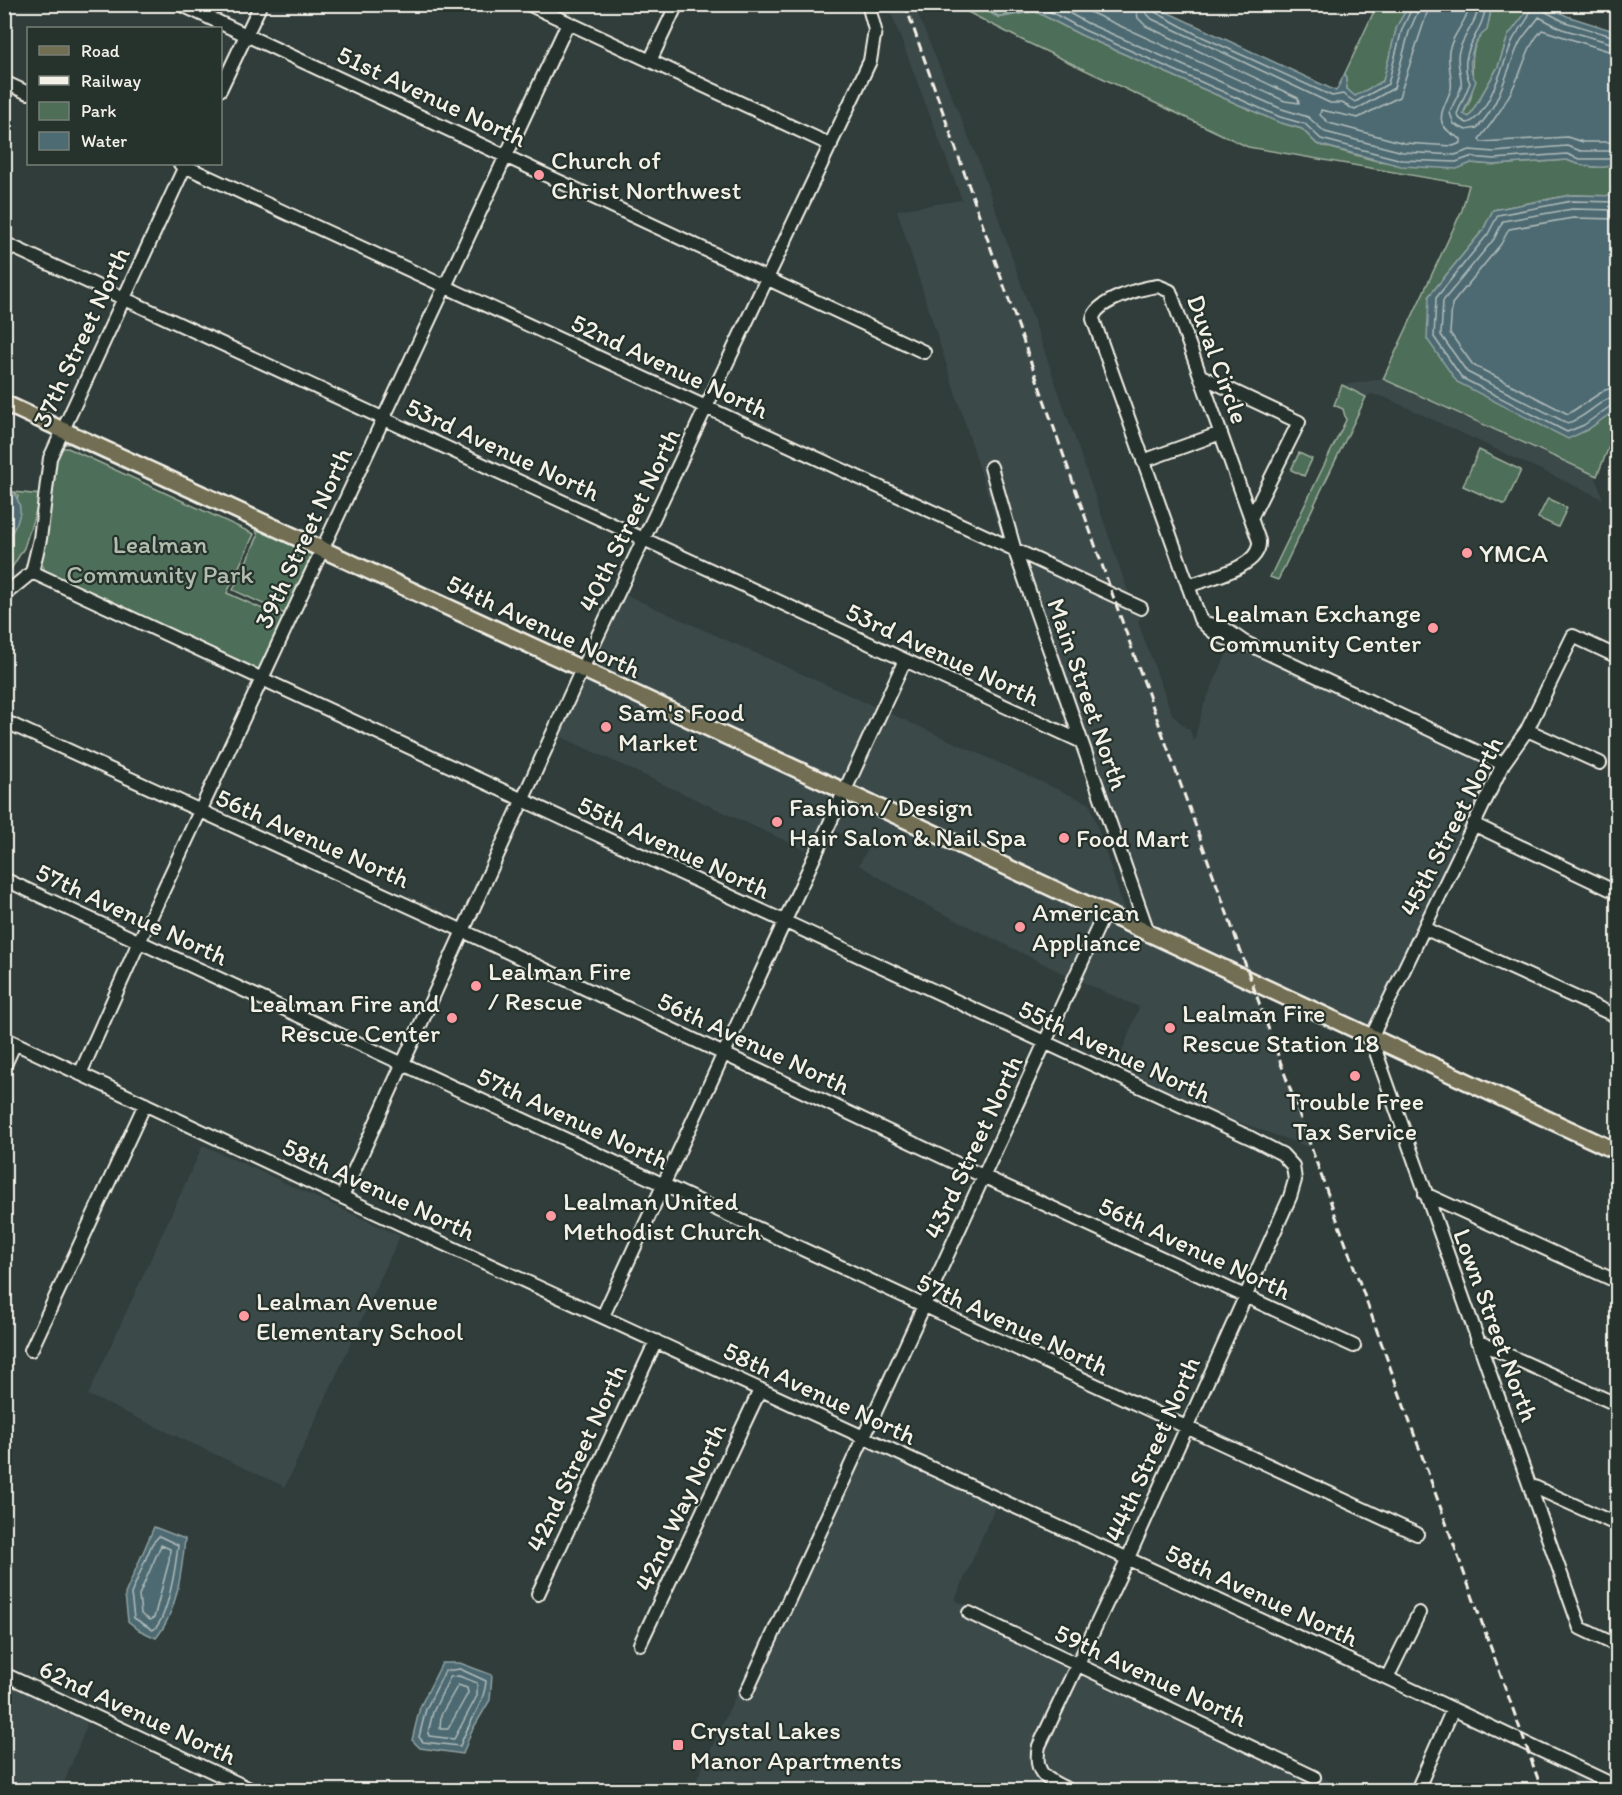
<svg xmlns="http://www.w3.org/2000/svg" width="1622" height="1795" viewBox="0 0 1622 1795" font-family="Itim,sans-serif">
<rect width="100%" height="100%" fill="#303d3a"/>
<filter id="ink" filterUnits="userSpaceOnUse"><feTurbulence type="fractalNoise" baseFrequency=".0167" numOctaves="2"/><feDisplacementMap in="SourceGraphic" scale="12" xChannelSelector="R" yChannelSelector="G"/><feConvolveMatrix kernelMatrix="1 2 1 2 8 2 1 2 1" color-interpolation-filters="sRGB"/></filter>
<g filter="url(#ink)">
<!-- built -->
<path fill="#3b484a" d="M 888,5 L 914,5 L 979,162 L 1130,597 L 1019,546 L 995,460 L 985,464 L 1007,541 L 1002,539 L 897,210 L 962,200 Z
M 1383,379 L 1595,475 L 1603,499 L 1384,397 L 1371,394 L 1366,397 L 1343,385 Z
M 1024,561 L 1142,615 L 1138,622 L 1172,714 L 1186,728 L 1189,728 L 1194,741 L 1203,707 L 1230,646 L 1245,649 L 1496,766 L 1369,1031 L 1153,930 Z
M 624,594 L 878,708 L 842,785 L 589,666 Z
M 584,676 L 837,795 L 824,824 L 805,850 L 557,735 Z
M 887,712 L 1090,804 L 1127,918 L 851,789 Z
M 846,799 L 1097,917 L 1070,977 L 916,900 L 859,865 L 867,850 L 833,829 Z
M 1106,921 L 1253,989 L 1311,1148 L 1186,1103 L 1115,1070 L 1139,1007 L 1080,981 Z
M 203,1145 L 400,1236 L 285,1487 L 88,1395 Z
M 854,1439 L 857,1441 L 740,1696 L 748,1700 L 866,1445 L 996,1505 L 955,1600 L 1006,1624 L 967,1606 L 962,1616 L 1070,1668 L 1035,1740 L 1031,1761 L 1037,1777 L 1056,1790 L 692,1790 Z
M 1079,1672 L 1315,1783 L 1319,1776 L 1340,1786 L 1338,1790 L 1082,1790 L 1054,1777 L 1044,1769 L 1041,1761 L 1044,1747 Z
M 5,1680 L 87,1718 L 86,1728 L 61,1790 L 5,1790 Z
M 1571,1771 L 1611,1790 L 1578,1790 Z"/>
<!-- green -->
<path fill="#4e6e58" stroke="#a1b0a0" stroke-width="1.5" d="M 954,5 L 1023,5 L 1081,35 L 1278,122 L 1302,129 L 1317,144 L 1377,161 L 1457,168 L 1471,163 L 1494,165 L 1567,160 C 1580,166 1605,171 1617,163 L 1617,196 L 1571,195 L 1493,210 L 1483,230 L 1429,296 L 1587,430 L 1617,408 L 1617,427 L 1597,476 L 1383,379 L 1462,210 L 1469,185 L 1248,147 L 1022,40 Z
M 1377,5 L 1409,5 L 1397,26 L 1383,81 L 1354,97 L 1347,89 L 1345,73 Z
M 1492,5 L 1526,5 L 1525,15 L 1508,36 L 1498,67 L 1469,117 L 1463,115 C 1465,109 1470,103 1471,97 C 1476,73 1464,47 1487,30 Z
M 1342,385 L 1366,397 L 1278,580 L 1270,577 L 1346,420 L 1343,409 L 1334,405 Z
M 63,437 L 315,553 L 287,615 L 233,590 L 258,536 L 256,529 L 70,444 L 63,444 Z
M 62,448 L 68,448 L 254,534 L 227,593 L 285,619 L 260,675 L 45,571 L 40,559 L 57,459 Z
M 1479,450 L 1521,470 L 1505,505 L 1463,486 Z
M 1299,453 L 1312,459 L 1304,476 L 1291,470 Z
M 14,492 L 41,495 L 24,548 L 5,579 L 5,543 L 10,535 L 18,496 Z
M 1548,498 L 1567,508 L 1558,527 L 1538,518 Z"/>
<!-- water -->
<path fill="#4d6b73" stroke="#90a1a2" stroke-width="1.5" d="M 1023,5 L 1152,5 L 1336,91 L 1345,73 L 1347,89 L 1355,96 L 1383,81 L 1397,26 L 1409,5 L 1492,5 L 1487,30 C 1472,41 1465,66 1476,81 L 1463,114 L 1469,117 L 1498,67 L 1508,36 L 1524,15 L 1526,5 L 1545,5 L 1567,16 L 1617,32 L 1617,163 C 1605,171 1580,166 1567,160 L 1494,165 L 1471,163 L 1457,169 L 1401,166 L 1317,144 L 1302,129 L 1278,122 L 1081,35 Z
M 1571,195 L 1617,196 L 1618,408 L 1587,430 L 1568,439 L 1457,382 L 1427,339 L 1429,296 L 1483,230 L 1493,210 Z
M 5,483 C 28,505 22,518 5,543 Z
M 154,1527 L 185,1539 C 182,1570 177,1613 156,1638 L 139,1630 L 128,1621 L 125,1594 Z
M 442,1663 L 460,1663 L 492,1675 L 490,1700 L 471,1732 L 463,1754 L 420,1748 L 412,1740 L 420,1707 Z"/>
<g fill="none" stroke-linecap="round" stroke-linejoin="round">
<!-- shore -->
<path stroke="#b1bbb9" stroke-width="1.5" d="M 1036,4 L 1084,30 L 1280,117 L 1305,124 L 1321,139 L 1402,160 L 1456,162 L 1470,157 L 1494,159 L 1567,154 L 1579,159 L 1618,159
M 1053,4 L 1087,23 L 1282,109 L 1308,117 L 1325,132 L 1403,152 L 1455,155 L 1470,150 L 1494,152 L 1567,146 L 1581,151 L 1618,151
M 1072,4 L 1285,101 L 1299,103 L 1298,98 L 1146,26 L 1138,18 L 1135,4
M 1144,4 L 1146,13 L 1152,19 L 1330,103 L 1342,103 L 1355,110 L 1394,88 L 1409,32 L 1421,4
M 1152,4 L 1155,12 L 1196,34 L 1332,96 L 1343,94 L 1355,102 L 1388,84 L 1402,29 L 1414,4
M 1430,4 L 1399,97 L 1358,118 L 1321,110 L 1320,115 L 1329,123 L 1404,143 L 1453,146 L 1461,143 L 1461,139 C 1430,124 1443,112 1451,89 C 1453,81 1447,62 1449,51 C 1452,34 1468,21 1470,4
M 1479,4 C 1477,23 1464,33 1459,51 C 1455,63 1463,76 1461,87 C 1459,96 1452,104 1450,113 L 1454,124 L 1466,130 L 1477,128 C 1500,105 1506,72 1519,44 C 1524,34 1533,26 1539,17 L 1562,29 L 1618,45
M 1486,4 C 1484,34 1455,51 1470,83 L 1457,114 L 1460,119 L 1467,123 C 1487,120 1505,59 1512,42 C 1518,27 1531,22 1531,4
M 1544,4 L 1546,12 L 1565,22 L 1618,38
M 1618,54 L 1542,30 C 1529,44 1526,58 1519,75 C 1509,99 1495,120 1479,139 L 1481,142 L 1567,137 L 1583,142 L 1618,142
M 1618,202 L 1572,201 L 1498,215 L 1488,234 L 1436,298 L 1434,337 L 1462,378 L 1567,432 L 1584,425 L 1612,405 L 1618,404
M 1618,210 L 1572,209 L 1503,221 L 1494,239 L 1443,301 L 1441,335 L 1467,372 L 1567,423 C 1586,419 1599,398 1618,396
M 1618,219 L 1573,218 L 1509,229 L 1501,244 L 1452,304 L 1450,333 L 1473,365 L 1568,414 L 1605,390 L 1618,387
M 159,1536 L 178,1545 C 176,1564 168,1620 153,1630 L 134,1618 L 131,1594 L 152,1544 Z
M 161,1545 L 170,1549 L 169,1561 L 154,1618 L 150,1620 L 141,1614 L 139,1595 Z
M 460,1669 L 486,1681 C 484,1705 468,1723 460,1746 L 423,1742 L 419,1737 L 426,1709 L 445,1671 Z
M 459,1676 L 477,1683 L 477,1696 L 454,1739 L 429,1736 L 428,1733 L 433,1712 L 450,1677 Z
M 458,1685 L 467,1688 L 468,1693 L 448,1729 L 440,1729 L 441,1715 Z"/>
<!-- stream -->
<path stroke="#90a1a2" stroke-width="3" d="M 975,4 L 999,17 L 1038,10"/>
<defs>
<path id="minor" d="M 180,4 L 924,352
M 528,4 L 831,145
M 650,61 L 677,4
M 4,82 L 28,93
M 220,90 L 261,4
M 180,164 L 1141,608
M 4,243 L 1080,741
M 1201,376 L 1299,422 L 1251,518
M 1143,461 L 1221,433
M 991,467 L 1015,551 L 1149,935
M 32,572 L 1251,1138 L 1282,1154 L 1293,1166 L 1295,1180 L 1290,1197 L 1128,1558 L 1039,1746 C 1033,1774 1046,1779 1069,1790
M 1188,586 C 1208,578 1261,568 1259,541 L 1170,291 L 1158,286 C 1141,288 1095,301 1093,319 L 1200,619 C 1212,634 1225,641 1244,642
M 4,595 L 32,572 L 40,539 L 50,458 L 186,164
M 1202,622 L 1224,628 L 1244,642 L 1503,764
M 1618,657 L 1573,636 L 1527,730 L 1503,764 L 1371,1038 L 1580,1628 L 1618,1646
M 4,721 L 461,930 L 985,1177 L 1354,1346
M 1527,730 L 1600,763
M 1473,824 L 1618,893
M 4,879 L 1417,1534
M 1424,928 L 1618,1017
M 4,1038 L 342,1197 L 1387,1678 L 1618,1787
M 4,1067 L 15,1043
M 80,1074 L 139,942 L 568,23
M 1425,1194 L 1618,1282
M 342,1197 L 582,669 L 870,61 L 875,30 L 868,4
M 603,1316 L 904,662
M 1477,1341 L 1618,1405
M 31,1350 L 145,1104
M 1530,1485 L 1618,1525
M 538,1594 L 656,1341
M 969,1613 L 1314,1777
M 640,1644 L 760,1390
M 4,1674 L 252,1790
M 1387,1678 L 1419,1613
M 746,1693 L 1104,914
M 1417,1790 L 1453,1709"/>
<path id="major" d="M 4,403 L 582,669 L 1618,1152"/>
</defs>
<!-- minor casing -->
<use href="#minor" stroke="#f4f1e8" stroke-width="16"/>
<!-- major casing -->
<use href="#major" stroke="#f4f1e8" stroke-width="20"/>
<!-- minor -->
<use href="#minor" stroke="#26332d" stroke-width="12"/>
<!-- major -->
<use href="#major" stroke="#726e52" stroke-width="15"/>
<!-- rail -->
<path stroke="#f4f1e8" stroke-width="3" stroke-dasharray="9 4.5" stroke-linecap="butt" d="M 905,4 L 1113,596 L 1542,1790"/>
</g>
</g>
<!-- markers -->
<g fill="#ff9aa2" stroke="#26332d" stroke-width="2">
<circle cx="539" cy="175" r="6"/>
<circle cx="1467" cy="553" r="6"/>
<circle cx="1433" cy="628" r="6"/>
<circle cx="606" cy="727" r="6"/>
<circle cx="777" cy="822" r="6"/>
<circle cx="1064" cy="838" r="6"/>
<circle cx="1020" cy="927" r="6"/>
<circle cx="476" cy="986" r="6"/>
<circle cx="452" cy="1018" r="6"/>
<circle cx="1170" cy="1028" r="6"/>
<circle cx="1355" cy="1076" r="6"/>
<circle cx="551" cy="1216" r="6"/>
<circle cx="244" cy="1316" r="6"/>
<rect x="672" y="1739" width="12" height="12" rx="3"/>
</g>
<g text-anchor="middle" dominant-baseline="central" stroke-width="4.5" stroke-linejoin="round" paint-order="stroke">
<!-- street labels -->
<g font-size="26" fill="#f4f1e8" stroke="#26332d">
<text transform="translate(432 96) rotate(25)">51st Avenue North</text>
<text transform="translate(81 337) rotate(-65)">37th Street North</text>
<text transform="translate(1218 359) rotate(70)">Duval Circle</text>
<text transform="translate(670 366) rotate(25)">52nd Avenue North</text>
<text transform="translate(503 449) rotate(25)">53rd Avenue North</text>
<text transform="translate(629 520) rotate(-64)">40th Street North</text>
<text transform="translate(303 538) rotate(-65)">39th Street North</text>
<text transform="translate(544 626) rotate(25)">54th Avenue North</text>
<text transform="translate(943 654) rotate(25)">53rd Avenue North</text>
<text transform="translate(1088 694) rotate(71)">Main Street North</text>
<text transform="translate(1451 826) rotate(-63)">45th Street North</text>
<text transform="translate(313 838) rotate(24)">56th Avenue North</text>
<text transform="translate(674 847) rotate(25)">55th Avenue North</text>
<text transform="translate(132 914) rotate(25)">57th Avenue North</text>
<text transform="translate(754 1043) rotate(25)">56th Avenue North</text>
<text transform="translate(1115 1051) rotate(25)">55th Avenue North</text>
<text transform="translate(573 1118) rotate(25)">57th Avenue North</text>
<text transform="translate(973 1147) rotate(-65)">43rd Street North</text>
<text transform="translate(379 1189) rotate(25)">58th Avenue North</text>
<text transform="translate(1195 1248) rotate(25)">56th Avenue North</text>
<text transform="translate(1013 1324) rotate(25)">57th Avenue North</text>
<text transform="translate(1496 1325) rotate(70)">Lown Street North</text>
<text transform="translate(820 1393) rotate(25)">58th Avenue North</text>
<text transform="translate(1152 1449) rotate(-66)">44th Street North</text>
<text transform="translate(576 1458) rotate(-65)">42nd Street North</text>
<text transform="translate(680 1507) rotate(-65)">42nd Way North</text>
<text transform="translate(1262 1595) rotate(25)">58th Avenue North</text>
<text transform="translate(1151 1675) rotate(25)">59th Avenue North</text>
<text transform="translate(138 1712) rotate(25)">62nd Avenue North</text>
</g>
<!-- poi labels -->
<g font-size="26" fill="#f4f1e8" stroke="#26332d" text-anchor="start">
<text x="551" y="160">Church of<tspan x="551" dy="30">Christ Northwest</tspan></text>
<text x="1479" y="553">YMCA</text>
<text x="1421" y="613" text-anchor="end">Lealman Exchange<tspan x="1421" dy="30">Community Center</tspan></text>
<text x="618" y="712">Sam's Food<tspan x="618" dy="30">Market</tspan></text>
<text x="789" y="807">Fashion / Design<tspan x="789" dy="30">Hair Salon &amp; Nail Spa</tspan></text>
<text x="1076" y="838">Food Mart</text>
<text x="1032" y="912">American<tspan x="1032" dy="30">Appliance</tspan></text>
<text x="488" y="971">Lealman Fire<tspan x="488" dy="30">/ Rescue</tspan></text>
<text x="440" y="1003" text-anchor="end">Lealman Fire and<tspan x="440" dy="30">Rescue Center</tspan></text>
<text x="1182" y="1013">Lealman Fire<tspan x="1182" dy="30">Rescue Station 18</tspan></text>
<text x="1355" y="1101" text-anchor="middle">Trouble Free<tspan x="1355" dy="30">Tax Service</tspan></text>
<text x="563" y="1201">Lealman United<tspan x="563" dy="30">Methodist Church</tspan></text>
<text x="256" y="1301">Lealman Avenue<tspan x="256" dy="30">Elementary School</tspan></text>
<text x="690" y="1730">Crystal Lakes<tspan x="690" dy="30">Manor Apartments</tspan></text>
</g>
<!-- park labels -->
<g font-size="26" fill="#b2bdae" stroke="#26332d">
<text x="160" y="544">Lealman<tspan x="160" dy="30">Community Park</tspan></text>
</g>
</g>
<!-- margin -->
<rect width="1622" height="1795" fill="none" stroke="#26332d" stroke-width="24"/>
<rect x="12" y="12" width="1598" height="1771" fill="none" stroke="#f4f1e8" stroke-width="2" filter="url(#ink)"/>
<!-- legend -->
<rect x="27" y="27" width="195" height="138" fill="#26332d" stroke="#787f78" stroke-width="1.5"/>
<rect x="39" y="46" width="30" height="9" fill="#726e52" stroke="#787f78" stroke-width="1.5"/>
<text x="81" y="57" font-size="18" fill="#f4f1e8">Road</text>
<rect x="39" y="76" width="30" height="9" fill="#f4f1e8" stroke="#787f78" stroke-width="1.5"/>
<text x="81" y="87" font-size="18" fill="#f4f1e8">Railway</text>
<rect x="39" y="102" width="30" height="18" fill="#4e6e58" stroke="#787f78" stroke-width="1.5"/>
<text x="81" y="117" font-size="18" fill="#f4f1e8">Park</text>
<rect x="39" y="132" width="30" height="18" fill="#4d6b73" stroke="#787f78" stroke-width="1.5"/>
<text x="81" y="147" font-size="18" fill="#f4f1e8">Water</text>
</svg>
